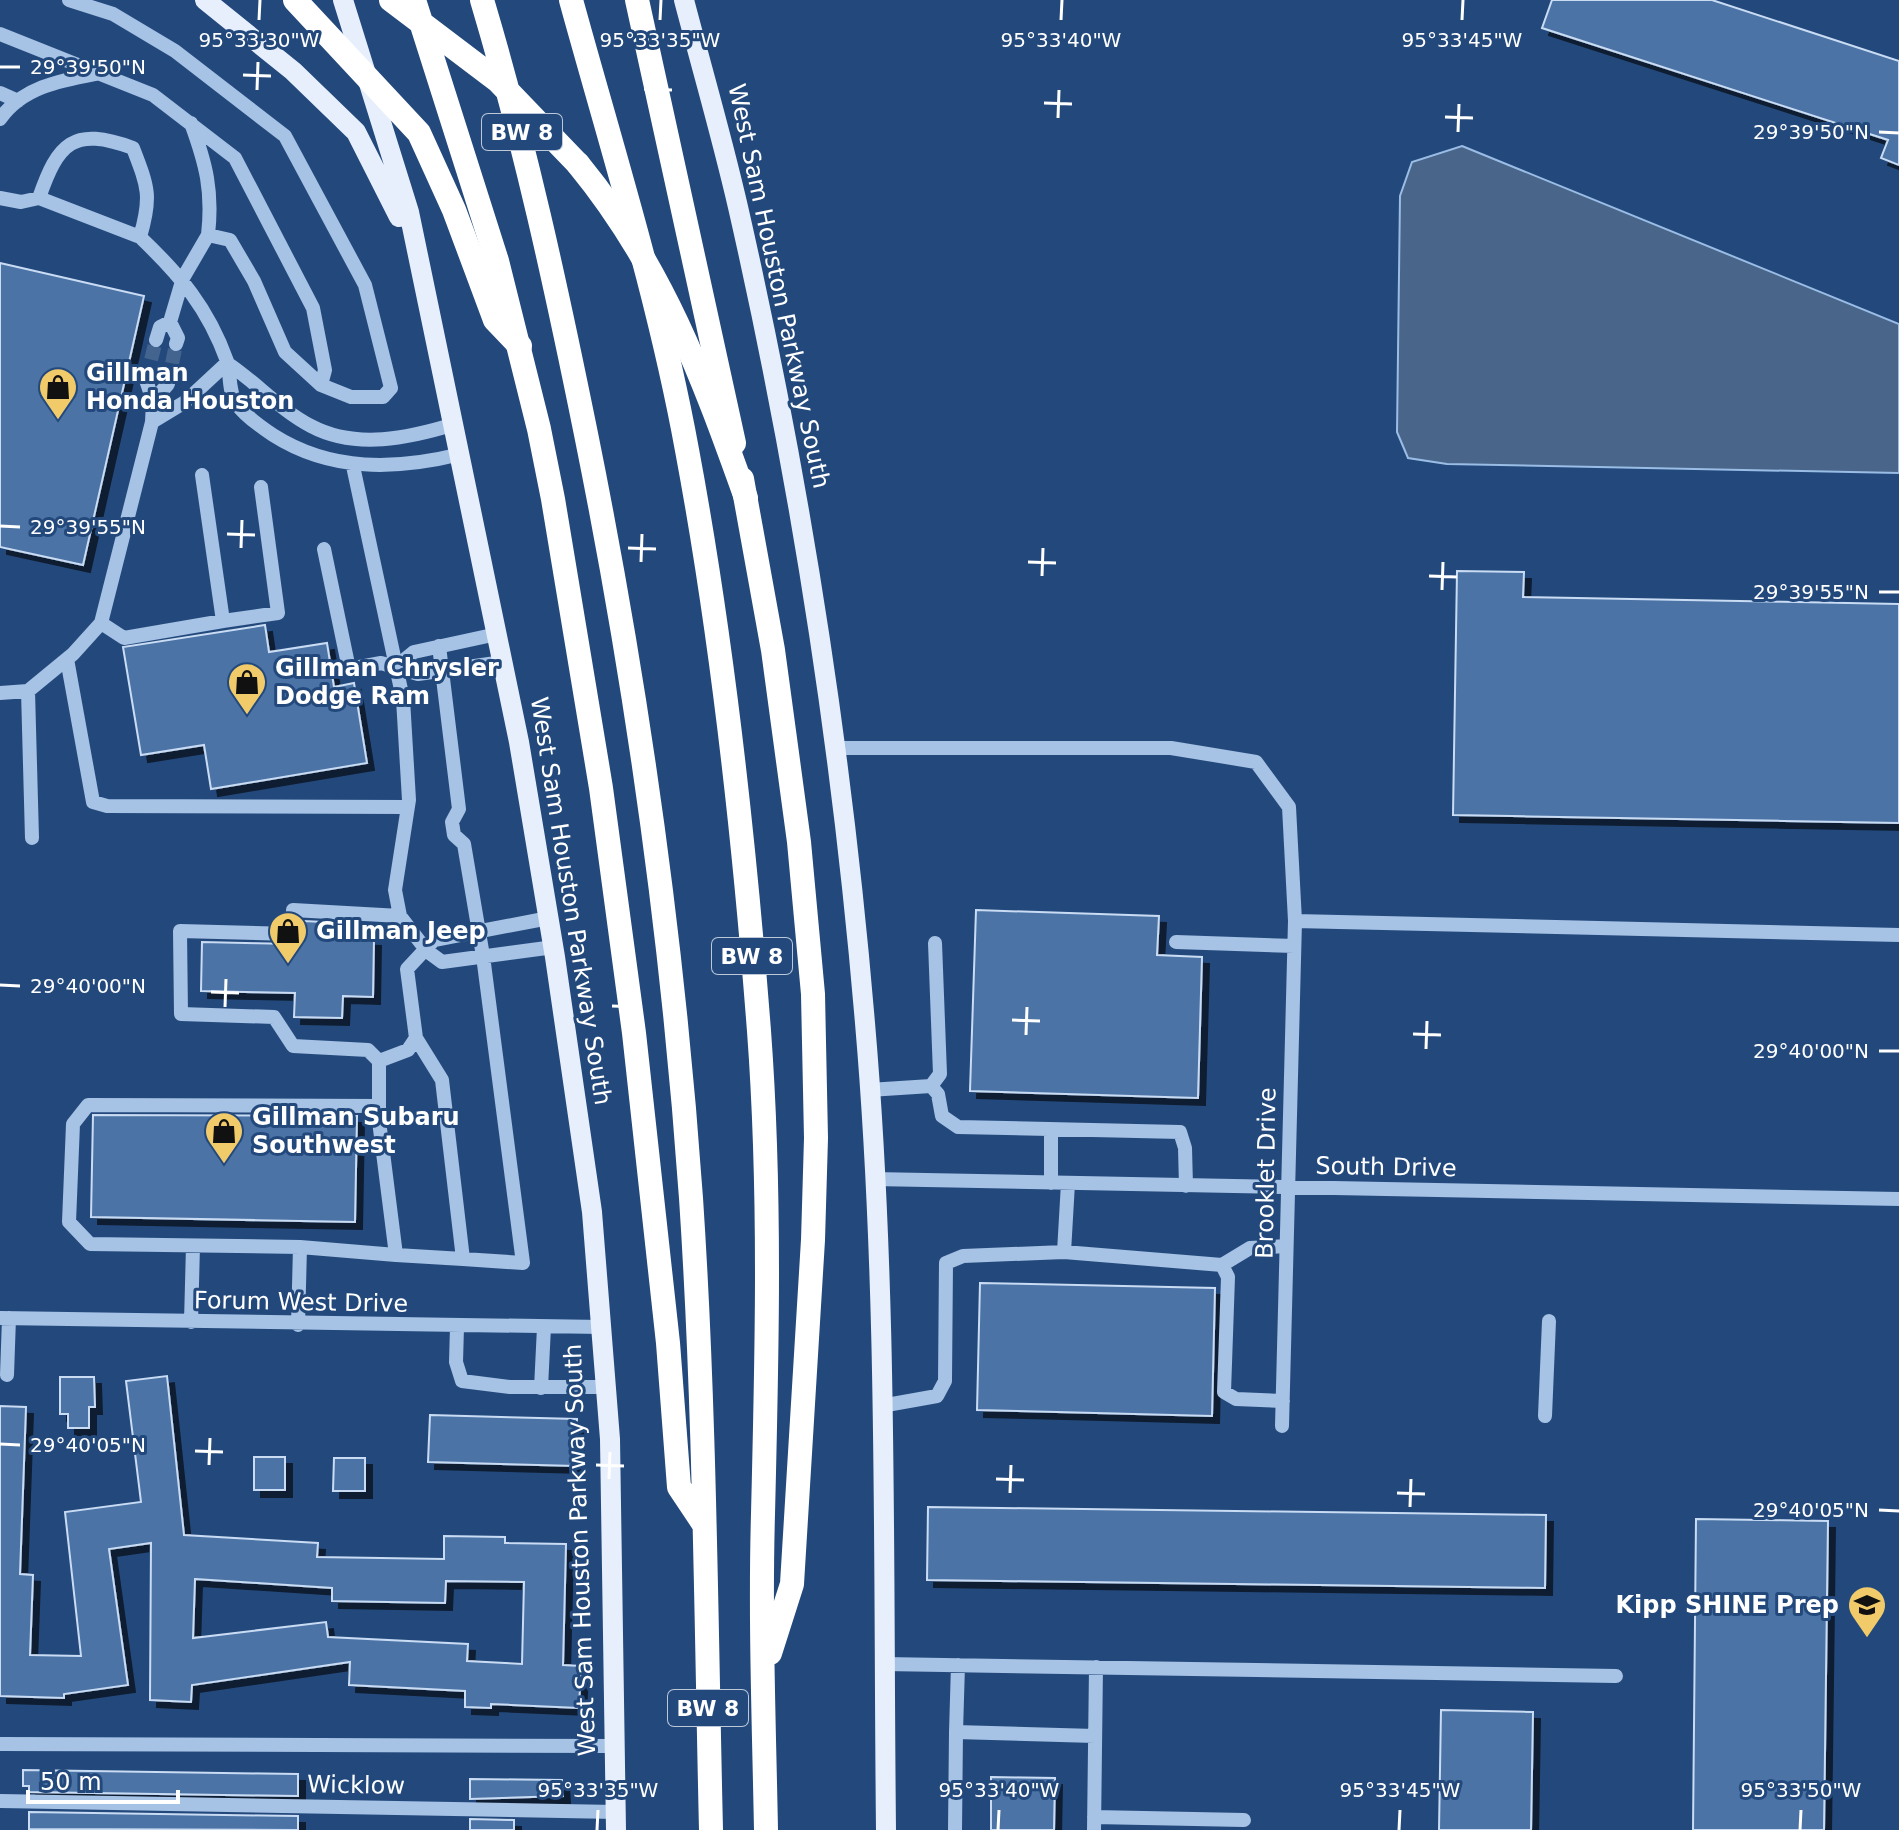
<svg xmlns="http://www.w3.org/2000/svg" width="1899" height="1830" viewBox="0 0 1899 1830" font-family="'DejaVu Sans',sans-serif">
<defs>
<filter id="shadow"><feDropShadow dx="7" dy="7" stdDeviation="0" flood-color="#0009"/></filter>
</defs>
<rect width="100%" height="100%" fill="#23497c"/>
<!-- water -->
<path fill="#49658a" stroke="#9abde6" stroke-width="2" d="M 1462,146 L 1899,324 L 1899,473 L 1447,464 L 1408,458 L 1397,432 L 1400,196 L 1412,162 Z"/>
<!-- building -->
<path fill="#4b73a5" stroke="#c9dcf4" stroke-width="2" fill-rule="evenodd" filter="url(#shadow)" d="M 1552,0 L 1712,0 L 1899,61 L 1899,165 L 1881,158 L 1888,140 L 1542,28 Z
M 0,263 L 144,296 L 83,565 L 0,547 Z
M 1457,571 L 1524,572 L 1523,597 L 1899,604 L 1899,823 L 1453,815 Z
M 265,625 L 269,652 L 327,643 L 334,687 L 354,683 L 367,763 L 211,789 L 204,745 L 141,755 L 123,647 Z
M 976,910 L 1159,916 L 1157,955 L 1202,957 L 1198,1098 L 970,1091 Z
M 303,921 L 345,923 L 344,938 L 374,939 L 373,997 L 343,996 L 342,1018 L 294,1017 L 295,993 L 201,991 L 202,942 L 292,944 L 301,939 Z
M 93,1115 L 357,1116 L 355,1222 L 91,1217 Z
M 980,1283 L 1215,1288 L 1212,1416 L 977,1410 Z
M 167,1376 L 184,1535 L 318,1543 L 317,1557 L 444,1559 L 444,1536 L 505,1537 L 505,1543 L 566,1544 L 563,1665 L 581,1666 L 579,1708 L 491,1704 L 491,1708 L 465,1707 L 465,1691 L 349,1685 L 350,1662 L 192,1685 L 191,1702 L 150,1700 L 151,1543 L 109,1549 L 128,1685 L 64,1694 L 64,1698 L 0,1696 L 0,1406 L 26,1407 L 20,1574 L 33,1575 L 30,1655 L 81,1656 L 65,1512 L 141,1502 L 126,1381 ZM 195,1579 L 332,1588 L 332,1601 L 445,1603 L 446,1581 L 524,1582 L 522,1664 L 467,1661 L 468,1644 L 328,1637 L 326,1622 L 193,1638 Z
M 60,1377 L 94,1377 L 95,1407 L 89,1407 L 89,1428 L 68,1428 L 68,1414 L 60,1414 Z
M 430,1415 L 577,1419 L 576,1466 L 428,1462 Z
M 254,1457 L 285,1457 L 285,1490 L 254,1490 Z
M 334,1458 L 365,1458 L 365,1491 L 333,1491 Z
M 928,1507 L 1546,1515 L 1545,1588 L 927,1580 Z
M 1696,1519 L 1828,1521 L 1824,1830 L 1693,1830 Z
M 1441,1710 L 1533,1712 L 1531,1830 L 1439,1830 Z
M 23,1770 L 298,1774 L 298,1796 L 29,1792 L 29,1786 L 23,1786 Z
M 991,1777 L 1055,1778 L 1054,1830 L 991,1830 Z
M 470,1779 L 562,1780 L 563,1796 L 470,1799 Z
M 29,1812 L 298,1816 L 298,1830 L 29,1829 Z
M 470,1819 L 514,1820 L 514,1830 L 470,1830 Z"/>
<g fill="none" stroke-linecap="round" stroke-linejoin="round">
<!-- minor-tunnel -->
<path stroke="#446490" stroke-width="14" stroke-dasharray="14 7" stroke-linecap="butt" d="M 146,380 L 156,340
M 168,384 L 176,344"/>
<!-- minor -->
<path stroke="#a6c2e5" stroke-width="14" d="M 69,0 L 113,14 L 175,51 L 285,136 L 365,285 L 391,388 L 383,397 L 351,397 L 321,385 L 285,352 L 254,281 L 230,240 L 208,235 L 183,278 L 170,322
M 0,34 L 153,95 L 235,158 L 313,308 L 325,370 L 321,385
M 0,93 L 18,101
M 0,119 C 23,86 63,80 100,73
M 191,123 C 206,164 213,191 208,235
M 0,198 L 21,202 L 39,198 C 58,143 73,126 133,148 C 148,187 152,196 140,237 C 180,275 208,308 227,361 C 231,375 228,390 236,403 C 244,415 261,427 273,435 C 331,472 396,470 461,454
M 39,198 L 140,237
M 156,340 L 160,327 L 170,322 L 178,338 L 176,344
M 227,363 C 256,382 280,410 311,426 C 356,450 409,438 455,424
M 146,380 L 153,401
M 152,422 L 153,401 L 168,384
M 353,466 L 403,699 L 409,800 L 395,890 L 400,916 L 427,951 L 442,962 L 554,947
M 324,549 L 349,669 L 381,663 L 418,674 L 503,662
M 223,621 L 278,613 L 261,487
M 101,623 L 124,638 L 223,621 L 202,475
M 67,659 L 93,802 L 107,806 L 407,807
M 397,666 L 414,652 L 497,634
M 28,691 L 32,838
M 0,693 L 28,691 L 73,654 L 101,623 L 152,422 L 185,402 L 227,363
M 836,748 L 1171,748 L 1256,762 L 1289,807 L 1295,921 L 1282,1426
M 1295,921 L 1899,935
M 1176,942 L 1294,946
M 416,1038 L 442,1080 L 463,1259 L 523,1263 L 483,956 L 464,844 L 454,835 L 452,822 L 459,809 L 439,646
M 379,1061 L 368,1050 L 293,1046 L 274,1017 L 181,1014 L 180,931 L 292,934 L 293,910 L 400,916
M 931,1086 L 940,1074 L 935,943
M 869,1090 L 931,1086 L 938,1094 L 942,1116 L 958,1127 L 1180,1132 L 1185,1148 L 1186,1186
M 379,1106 L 88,1105 L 73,1124 L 69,1222 L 90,1244 L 300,1247 L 396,1255 L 379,1121 L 379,1061 L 408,1050 L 416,1038 L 407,969 L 434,940 L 549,918
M 1051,1130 L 1051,1183
M 873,1179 L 1899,1199
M 1064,1252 L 1222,1265 L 1228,1277 L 1224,1392 L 1236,1399 L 1283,1401
M 396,1255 L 463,1259
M 1222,1265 L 1250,1248 L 1286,1246
M 0,1318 L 601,1327
M 191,1322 L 193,1246
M 298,1325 L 300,1247
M 457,1327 L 456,1362 L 462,1381 L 510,1387 L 606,1387
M 7,1375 L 9,1318
M 541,1388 L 544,1327
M 881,1406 L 937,1396 L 945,1381 L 946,1263 L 963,1256 L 1064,1252 L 1068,1183
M 1545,1416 L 1549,1321
M 884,1664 L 1616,1676
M 956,1732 L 958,1665
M 0,1744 L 614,1746
M 0,1801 L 616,1812
M 1094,1817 L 1244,1820
M 955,1830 L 956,1732 L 1095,1736
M 1094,1830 L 1096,1667"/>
<!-- major -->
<path stroke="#e7effd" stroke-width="20" d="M 205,0 L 293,71 L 356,132 L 399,217
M 343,0 L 409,212 L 519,742 L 555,957 L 592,1212 L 610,1439 L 616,1830
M 684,0 C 702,69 722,137 738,207 C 799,475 842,748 865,1023 C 888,1290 883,1561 886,1830"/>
<!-- highway -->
<path stroke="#fff" stroke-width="24" d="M 391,0 L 498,81 L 578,164
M 414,0 L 497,261 L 539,429 L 553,499 L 601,788 L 634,1033 L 668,1343 L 679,1487 L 703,1523
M 482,0 C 525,144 556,286 586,434 C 637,686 673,941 691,1198 C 705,1408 706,1619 711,1830
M 571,0 C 612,149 659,297 687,450 C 723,642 744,836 759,1031 C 771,1192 767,1353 763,1514 C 760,1619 764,1725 766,1830
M 637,0 L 734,443
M 742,479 L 773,650 L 799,842 L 813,994 L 816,1138 L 813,1240 L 792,1584 L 770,1653"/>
<!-- highway-bridge -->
<path stroke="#fff" stroke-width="24" d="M 295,0 L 419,133 L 454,210 L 495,320 L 520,346
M 578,164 C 662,266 702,375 746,498"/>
</g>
<!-- ticks -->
<path fill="none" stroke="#fff" stroke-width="3" d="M 259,20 L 260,0M 660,20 L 661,0M 1061,20 L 1062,0M 1462,20 L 1463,0M 0,67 L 20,67M 243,75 L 271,76M 644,89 L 672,90M 257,90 L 258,62M 1044,103 L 1072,104M 657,104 L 658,76M 1445,117 L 1473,118M 1058,118 L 1059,90M 1458,132 L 1459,104M 1879,132 L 1899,133M 0,526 L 20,527M 227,534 L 255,535M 241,548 L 242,520M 628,548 L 656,549M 641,562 L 642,534M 1028,562 L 1056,563M 1042,576 L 1043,548M 1429,576 L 1457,577M 1442,590 L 1443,562M 1879,592 L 1899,592M 0,985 L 20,986M 211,992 L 239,993M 612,1006 L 640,1007M 225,1007 L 226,979M 1012,1020 L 1040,1021M 625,1021 L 626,993M 1413,1034 L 1441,1035M 1026,1035 L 1027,1007M 1426,1049 L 1427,1021M 1879,1051 L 1899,1051M 0,1444 L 20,1445M 195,1451 L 223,1452M 209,1465 L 210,1438M 596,1465 L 624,1466M 609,1479 L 610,1452M 996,1479 L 1024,1480M 1010,1493 L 1011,1465M 1397,1493 L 1425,1494M 1410,1507 L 1411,1479M 1879,1510 L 1899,1511M 597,1830 L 598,1810M 998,1830 L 999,1810M 1399,1830 L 1400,1810M 1800,1830 L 1801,1810"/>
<!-- icons -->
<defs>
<symbol id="shop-pin" viewBox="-11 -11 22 30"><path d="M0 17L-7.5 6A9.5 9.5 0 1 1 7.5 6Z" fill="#f1ca69" stroke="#23497c"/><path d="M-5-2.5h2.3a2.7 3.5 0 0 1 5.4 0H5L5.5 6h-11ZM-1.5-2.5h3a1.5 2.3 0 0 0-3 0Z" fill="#111"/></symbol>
<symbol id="school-pin" viewBox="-11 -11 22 30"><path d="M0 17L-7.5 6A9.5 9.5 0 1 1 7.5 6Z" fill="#f1ca69" stroke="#23497c"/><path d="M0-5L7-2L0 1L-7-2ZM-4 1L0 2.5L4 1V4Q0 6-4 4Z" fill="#111"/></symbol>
</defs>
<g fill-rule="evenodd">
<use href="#shop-pin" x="36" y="365" width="44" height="60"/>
<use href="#shop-pin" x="225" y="660" width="44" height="60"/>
<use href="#shop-pin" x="266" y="909" width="44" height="60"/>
<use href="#shop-pin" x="202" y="1109" width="44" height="60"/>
<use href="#school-pin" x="1845" y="1583" width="44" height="60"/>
</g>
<g text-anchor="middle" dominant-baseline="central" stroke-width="6" stroke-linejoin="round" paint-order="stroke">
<!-- shield labels -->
<g fill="#23497c" stroke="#bdc8d8" stroke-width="2">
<rect x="482" y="114" width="80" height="36" rx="6"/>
<rect x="712" y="938" width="80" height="36" rx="6"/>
<rect x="668" y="1690" width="80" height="36" rx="6"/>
</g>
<g font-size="22" font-weight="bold" fill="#fff">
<text x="522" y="132">BW 8</text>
<text x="752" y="956">BW 8</text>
<text x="708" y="1708">BW 8</text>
</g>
<!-- street labels -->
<g font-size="24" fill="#fff" stroke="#23497c">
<text transform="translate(779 286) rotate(78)">West Sam Houston Parkway South</text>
<text transform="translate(571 901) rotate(81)">West Sam Houston Parkway South</text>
<text transform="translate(1386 1167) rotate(1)">South Drive</text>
<text transform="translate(1266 1173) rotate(-89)">Brooklet Drive</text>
<text transform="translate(301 1302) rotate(1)">Forum West Drive</text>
<text transform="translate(580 1550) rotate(-92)">West Sam Houston Parkway South</text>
<text transform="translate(356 1785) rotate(1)">Wicklow</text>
</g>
<!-- poi labels -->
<g font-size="24" font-weight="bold" fill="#fff" stroke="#23497c" text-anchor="start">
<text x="86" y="373">Gillman<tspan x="86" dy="28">Honda Houston</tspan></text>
<text x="275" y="668">Gillman Chrysler<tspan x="275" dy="28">Dodge Ram</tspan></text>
<text x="316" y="931">Gillman Jeep</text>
<text x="252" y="1117">Gillman Subaru<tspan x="252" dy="28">Southwest</tspan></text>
<text x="1839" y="1605" text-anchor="end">Kipp SHINE Prep</text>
</g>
</g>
<g font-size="20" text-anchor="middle" fill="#fff" stroke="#23497c" stroke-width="6" stroke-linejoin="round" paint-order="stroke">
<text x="259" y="47">95°33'30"W</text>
<text x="660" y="47">95°33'35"W</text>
<text x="1061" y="47">95°33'40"W</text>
<text x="1462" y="47">95°33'45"W</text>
<text x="88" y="74">29°39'50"N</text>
<text x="1811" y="139">29°39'50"N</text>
<text x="88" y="534">29°39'55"N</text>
<text x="1811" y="599">29°39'55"N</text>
<text x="88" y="993">29°40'00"N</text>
<text x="1811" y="1058">29°40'00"N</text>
<text x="88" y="1452">29°40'05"N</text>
<text x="1811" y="1517">29°40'05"N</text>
<text x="598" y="1797">95°33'35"W</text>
<text x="999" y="1797">95°33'40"W</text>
<text x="1400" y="1797">95°33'45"W</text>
<text x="1801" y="1797">95°33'50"W</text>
</g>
<!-- scale -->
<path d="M28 1790v12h150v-12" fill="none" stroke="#ffffff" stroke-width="4"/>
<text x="40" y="1790" font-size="24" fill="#ffffff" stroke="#23497c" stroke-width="6" paint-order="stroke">50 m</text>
</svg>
